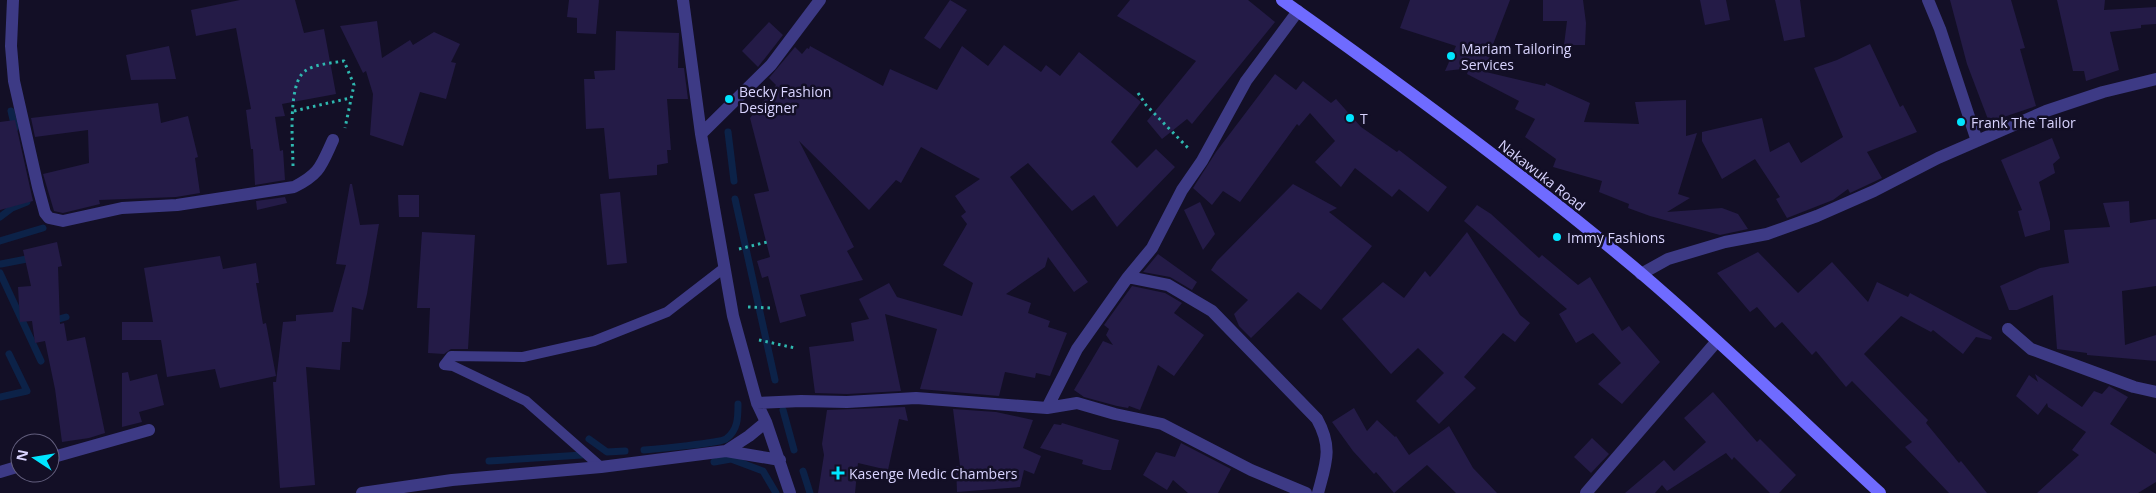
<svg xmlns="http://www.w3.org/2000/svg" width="2156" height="493" viewBox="0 0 2156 493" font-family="'Open Sans',sans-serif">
<rect width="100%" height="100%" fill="#130f26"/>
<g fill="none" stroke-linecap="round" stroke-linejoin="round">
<!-- stream -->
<path stroke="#0c2248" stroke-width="7" d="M 11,111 L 15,128
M 728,132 L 734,181
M 735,199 L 775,380
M 0,217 L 12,208 L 27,202 L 26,197
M 0,241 L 43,228
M 1,264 L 32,258
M 0,273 L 41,361
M 52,321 L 66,317
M 0,397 L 27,391 L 9,354
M 783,410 L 794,450
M 589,439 L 607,452 L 625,451
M 644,450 C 656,449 720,443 726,439 C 738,430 738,418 738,404
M 489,461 L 582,455
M 714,462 L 731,459 L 763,471 L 776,493
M 803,471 L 810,493"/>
</g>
<!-- building -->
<path fill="#241b47" d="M 240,0 L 295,0 L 304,33 L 324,29 L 336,94 L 282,104 L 285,116 L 275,117 L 280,151 L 283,150 L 285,180 L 255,185 L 253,149 L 251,149 L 246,110 L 251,109 L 236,28 L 196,36 L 191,10 Z
M 569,0 L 599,0 L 596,34 L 577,33 L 577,18 L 567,17 Z
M 950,0 L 967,10 L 940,49 L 924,38 Z
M 1130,0 L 1248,0 L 1275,22 L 1192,124 L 1187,119 L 1162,139 L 1147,121 L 1196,61 L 1117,16 Z
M 1410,0 L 1510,0 L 1492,47 L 1468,48 L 1504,64 L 1445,71 L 1456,46 L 1400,28 Z
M 1543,0 L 1583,0 L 1586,23 L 1585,45 L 1564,45 L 1567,21 L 1543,21 Z
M 1700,0 L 1726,0 L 1730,20 L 1705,25 Z
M 1775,0 L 1800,0 L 1805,37 L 1784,41 Z
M 1950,0 L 2011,0 L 2025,48 L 2020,49 L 2036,106 L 1989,122 L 1967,64 Z
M 2057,0 L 2105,0 L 2104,10 L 2156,7 L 2156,24 L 2141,25 L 2141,28 L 2110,32 L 2119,70 L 2086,81 L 2084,71 L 2073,71 Z
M 377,21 L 382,58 L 410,40 L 413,45 L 434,32 L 460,44 L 451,62 L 456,63 L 446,99 L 420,92 L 403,146 L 370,135 L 373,94 L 366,71 L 363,73 L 340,26 Z
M 769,22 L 783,35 L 758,67 L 742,51 Z
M 616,31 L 679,33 L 678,68 L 684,68 L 688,99 L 667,99 L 671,150 L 667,150 L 668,163 L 657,165 L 657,175 L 609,179 L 604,128 L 586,129 L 584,79 L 595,79 L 594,71 L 615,70 Z
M 1870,44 L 1900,107 L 1903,105 L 1917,132 L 1867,152 L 1882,178 L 1850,193 L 1848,189 L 1833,200 L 1787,218 L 1776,199 L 1780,197 L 1755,159 L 1722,179 L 1702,141 L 1702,132 L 1762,118 L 1770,152 L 1789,142 L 1801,163 L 1843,137 L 1814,68 L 1837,60 Z
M 1004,45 L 1041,72 L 1046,65 L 1060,76 L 1079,52 L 1141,102 L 1111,142 L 1137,168 L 1156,149 L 1175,167 L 1117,227 L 1094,195 L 1072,211 L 1028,163 L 1010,177 L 1088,282 L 1074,292 L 1048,257 L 1045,267 L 1006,294 L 1031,303 L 1028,313 L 1050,321 L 1048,327 L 1067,333 L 1050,376 L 1036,373 L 1035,378 L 1005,372 L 999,396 L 920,389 L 937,329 L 885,314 L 901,391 L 847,394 L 815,393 L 809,347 L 854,341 L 851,323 L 869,319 L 859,299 L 889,283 L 897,297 L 962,316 L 973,283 L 943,265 L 967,224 L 961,216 L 966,212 L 955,196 L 980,179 L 921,147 L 901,183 L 896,180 L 869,210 L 799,141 L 854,247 L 847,251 L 863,280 L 800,295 L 806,316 L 780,323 L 768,276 L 762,278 L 757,261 L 770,257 L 754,194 L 769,191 L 750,118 L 776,85 L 769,78 L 795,47 L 802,54 L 807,48 L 809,49 L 810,46 L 883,86 L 890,69 L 937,90 L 962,46 L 988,66 Z
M 169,46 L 176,79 L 131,80 L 126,55 Z
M 1469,68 L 1545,86 L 1546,83 L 1590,103 L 1584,122 L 1639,124 L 1635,102 L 1686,100 L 1686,136 L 1697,133 L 1678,194 L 1690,198 L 1667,212 L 1722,208 L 1738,214 L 1748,229 L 1720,235 L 1650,216 L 1628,208 L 1629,204 L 1599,192 L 1602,181 L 1553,167 L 1556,159 L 1525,137 L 1535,119 L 1515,109 L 1519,101 L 1467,74 Z
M 1275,74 L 1296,90 L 1303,81 L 1331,103 L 1336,99 L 1361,127 L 1397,152 L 1399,150 L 1447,187 L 1428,212 L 1399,189 L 1392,197 L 1355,168 L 1341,187 L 1315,162 L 1335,141 L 1310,113 L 1299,126 L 1297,124 L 1240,202 L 1223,191 L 1212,205 L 1193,188 L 1216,152 Z
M 158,103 L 161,123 L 188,116 L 198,157 L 195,158 L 200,193 L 176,197 L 99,200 L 100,204 L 63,213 L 54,211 L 43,174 L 89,163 L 88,130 L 35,137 L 31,118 Z
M 15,120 L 33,201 L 0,210 L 0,122 Z
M 2052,138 L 2060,158 L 2053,164 L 2055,173 L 2039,182 L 2050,222 L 2050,230 L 2025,237 L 2018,211 L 2022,210 L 2001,160 Z
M 350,184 L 352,184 L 360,225 L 379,224 L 367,294 L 363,310 L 352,307 L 350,342 L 342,342 L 340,370 L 306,367 L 315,485 L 280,488 L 273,382 L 276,382 L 283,322 L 296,321 L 296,315 L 333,312 L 346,265 L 336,264 Z
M 1293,184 L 1337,208 L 1329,212 L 1372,246 L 1321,310 L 1298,292 L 1251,338 L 1239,326 L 1234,314 L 1248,300 L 1211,270 L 1217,261 Z
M 620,192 L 627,263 L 607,265 L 600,194 Z
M 398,195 L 419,195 L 419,217 L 399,217 Z
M 285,197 L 287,203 L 257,210 L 256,201 Z
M 2129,201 L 2130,223 L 2156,219 L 2156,286 L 2122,291 L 2125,345 L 2156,335 L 2156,361 L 2087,355 L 2087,353 L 2057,349 L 2053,295 L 2017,310 L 2009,310 L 2000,286 L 2040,268 L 2069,263 L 2064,230 L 2110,227 L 2103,203 Z
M 1200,202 L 1215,234 L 1203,250 L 1184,210 Z
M 1477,205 L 1491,214 L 1539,258 L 1542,255 L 1578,285 L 1590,277 L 1622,331 L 1629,326 L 1660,362 L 1622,404 L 1598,384 L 1621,363 L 1593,333 L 1576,343 L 1559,314 L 1567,309 L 1464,221 Z
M 422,232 L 475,235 L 468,349 L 451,349 L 444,354 L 428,353 L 430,308 L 417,308 Z
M 1467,232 L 1520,315 L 1530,323 L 1515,342 L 1503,333 L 1464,377 L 1476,388 L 1439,424 L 1416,401 L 1444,373 L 1418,348 L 1391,374 L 1342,319 L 1383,282 L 1404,298 L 1425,271 L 1430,277 L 1437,269 Z
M 57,242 L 62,266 L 58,267 L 60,324 L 64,323 L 67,341 L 85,337 L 105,433 L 89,438 L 62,442 L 55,389 L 45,341 L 35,343 L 32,321 L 20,322 L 18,287 L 31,286 L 23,250 Z
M 1758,252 L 1798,293 L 1832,262 L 1868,302 L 1877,282 L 1908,297 L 1910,293 L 1992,337 L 1991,340 L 1976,337 L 1963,354 L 1933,330 L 1931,332 L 1901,316 L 1864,354 L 1928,420 L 1926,423 L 1959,463 L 1961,461 L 1987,493 L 1949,493 L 1905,447 L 1912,442 L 1852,381 L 1846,387 L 1816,351 L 1812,355 L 1782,322 L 1775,328 L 1757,307 L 1750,312 L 1717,273 Z
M 1158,254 L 1197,282 L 1192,290 L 1170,277 L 1143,272 Z
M 220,256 L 223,269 L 256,263 L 259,283 L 256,283 L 263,324 L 266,323 L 276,376 L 220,388 L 215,369 L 167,377 L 161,340 L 122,340 L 122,322 L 153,322 L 144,268 Z
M 1132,286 L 1165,293 L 1182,303 L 1174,313 L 1204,335 L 1174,376 L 1158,365 L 1140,410 L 1129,406 L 1128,408 L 1117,406 L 1084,397 L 1074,390 L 1103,341 L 1113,345 L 1106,335 L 1109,329 L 1104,325 Z
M 128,372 L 130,381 L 157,374 L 164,405 L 139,412 L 142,422 L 122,427 L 122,373 Z
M 2035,374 L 2082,407 L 2094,391 L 2102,394 L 2109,386 L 2128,397 L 2110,424 L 2156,454 L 2156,482 L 2138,493 L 2037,493 L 2079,455 L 2072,450 L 2086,432 L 2048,407 L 2047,403 L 2038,415 L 2016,396 L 2029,375 L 2038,382 Z
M 1713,392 L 1757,442 L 1760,439 L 1796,475 L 1779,493 L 1770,493 L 1734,457 L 1732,460 L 1726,453 L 1667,491 L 1662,485 L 1655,493 L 1625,493 L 1664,460 L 1674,471 L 1706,442 L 1684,418 Z
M 905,407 L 908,421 L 899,419 L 888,470 L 858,463 L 855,493 L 818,493 L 824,455 L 822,444 L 827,410 Z
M 1354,408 L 1367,431 L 1377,420 L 1395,437 L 1396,436 L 1409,455 L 1449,426 L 1473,468 L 1497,493 L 1456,493 L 1427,465 L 1394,493 L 1376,472 L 1374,474 L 1353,451 L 1332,422 Z
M 953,409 L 996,412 L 1033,420 L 1023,448 L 1041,456 L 1034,474 L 1024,470 L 1020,487 L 957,492 L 956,466 L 960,466 Z
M 1062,423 L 1119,440 L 1111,470 L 1103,470 L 1082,464 L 1083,460 L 1040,448 L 1054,424 L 1061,425 Z
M 1592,438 L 1609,454 L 1591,473 L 1574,457 Z
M 1181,443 L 1231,469 L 1218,493 L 1188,493 L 1173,480 L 1167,490 L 1143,475 L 1156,452 L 1175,457 Z"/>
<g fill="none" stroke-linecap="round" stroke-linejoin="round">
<!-- path -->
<path stroke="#2fb8b0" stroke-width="3" stroke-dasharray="2.5 4" stroke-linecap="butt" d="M 1138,93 L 1146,105 L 1189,149
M 294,111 L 350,98
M 293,166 C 293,145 287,84 305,71 C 315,64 332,63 344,61 L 354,85 L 345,128
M 739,249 L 767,242
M 748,307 L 772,308
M 759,340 L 795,348"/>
<!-- lane -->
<path stroke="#3d3a85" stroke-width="10" d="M 601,467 L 526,401 L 453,366 L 444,365 L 451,356 L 523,357 L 594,341 L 667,312 L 724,268"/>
<!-- street -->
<path stroke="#3d3a85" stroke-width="12" d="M 13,0 L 11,46 L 14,81 L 38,187 L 45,213 L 49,218 L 63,221 L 122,208 L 177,205 L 294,187 C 320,174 321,166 333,140
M 683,0 L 701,134 L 733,316 L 757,403 L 766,422 L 790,493
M 1928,0 L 1940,29 L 1977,141
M 701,134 L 771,65 L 820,0
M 1641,274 L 1668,259 L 1725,242 L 1767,234 L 1817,216 L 1874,191 L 1938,158 L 2046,111 L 2103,92 L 2156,79
M 1128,277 L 1168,285 L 1212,311 L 1317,419 C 1333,448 1326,463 1318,493
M 2008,329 L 2031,349 L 2134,387 L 2156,392
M 757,403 L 801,401 L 847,402 L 916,398 L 1047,408 L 1077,349 L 1128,277 L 1152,248 L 1182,190 L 1202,161 L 1246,81 L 1298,11
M 1047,408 L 1077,403 L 1115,414 L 1162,424 L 1251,470 L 1306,493
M 726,451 L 749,436 L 766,422
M 50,458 L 149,430
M 0,472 L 20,466
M 362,493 L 452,480 L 601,467 L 726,451 L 780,460
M 1586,493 L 1717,341"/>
<!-- secondary -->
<path stroke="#6f6bff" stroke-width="12" d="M 1282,0 C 1405,87 1527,177 1642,274 C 1724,344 1801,420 1880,493"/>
</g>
<!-- markers -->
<g fill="#00e5ff" stroke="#130f26" stroke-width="2">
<circle cx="1451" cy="56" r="5"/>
<circle cx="729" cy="99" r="5"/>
<circle cx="1350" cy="118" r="5"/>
<circle cx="1961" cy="122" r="5"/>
<circle cx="1557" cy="237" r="5"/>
<path d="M835.5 465.5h5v5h5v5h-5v5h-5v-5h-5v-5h5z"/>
</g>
<g text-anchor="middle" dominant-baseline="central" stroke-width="5" stroke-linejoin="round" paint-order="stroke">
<!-- poi labels -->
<g font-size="14" fill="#d9d4ff" stroke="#130f26" text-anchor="start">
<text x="1461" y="48">Mariam Tailoring<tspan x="1461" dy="16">Services</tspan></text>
<text x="739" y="91">Becky Fashion<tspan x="739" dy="16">Designer</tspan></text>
<text x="1360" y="118">T</text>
<text x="1971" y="122">Frank The Tailor</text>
<text x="1567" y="237">Immy Fashions</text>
<text x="849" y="473">Kasenge Medic Chambers</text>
</g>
<!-- street labels -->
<g font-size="14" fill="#d9d4ff" stroke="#130f26">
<text transform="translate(1542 175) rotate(38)">Nakawuka Road</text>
</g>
</g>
<!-- north arrow -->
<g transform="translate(35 458) rotate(282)"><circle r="24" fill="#130f26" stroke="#625e7d"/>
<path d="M0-4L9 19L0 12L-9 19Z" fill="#00e5ff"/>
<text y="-8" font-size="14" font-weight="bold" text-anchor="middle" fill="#d9d4ff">N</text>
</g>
</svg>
